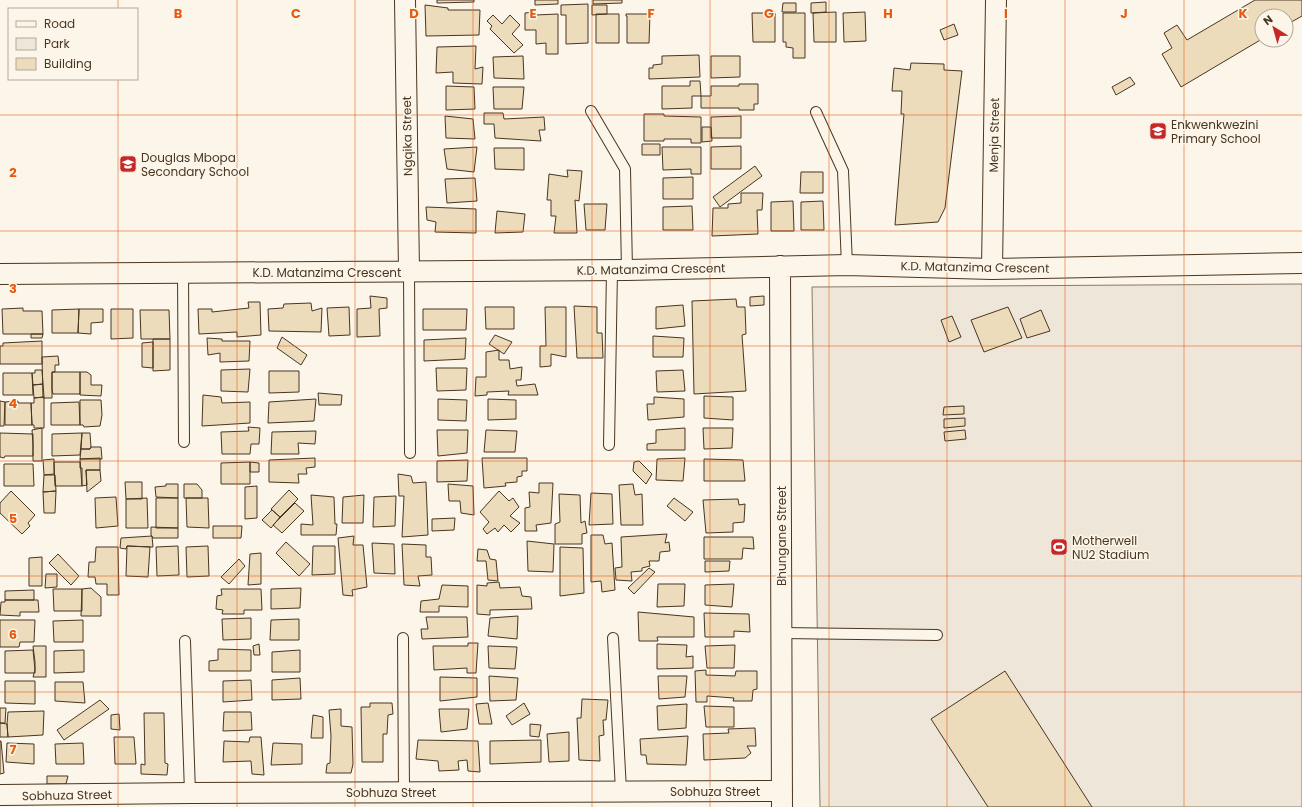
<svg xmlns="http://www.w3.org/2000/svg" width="1302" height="807" viewBox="0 0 1302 807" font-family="Poppins,sans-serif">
<rect width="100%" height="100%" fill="#fbf6e9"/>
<!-- green -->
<path fill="#ede6d9" stroke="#887966" d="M 1302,284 L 1302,807 L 820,807 L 812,287 Z"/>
<!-- building -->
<path fill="#ecdcbc" stroke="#4a3520" d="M 437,0 L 474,0 L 474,2 L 437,3 Z
M 535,0 L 558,0 L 558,4 L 535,5 Z
M 593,0 L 622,0 L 622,3 L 593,4 Z
M 1255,0 L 1302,0 L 1302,16 L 1286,25 L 1286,16 L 1262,16 L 1262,39 L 1181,87 L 1162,54 L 1172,48 L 1164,33 L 1177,25 L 1187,40 Z
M 826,2 L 826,12 L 811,13 L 811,3 Z
M 783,3 L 796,3 L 796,12 L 782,12 Z
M 588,4 L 588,43 L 566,44 L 566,15 L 561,15 L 561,5 Z
M 425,5 L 448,8 L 448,10 L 480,10 L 479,35 L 426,36 Z
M 592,5 L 607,5 L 607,14 L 592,15 Z
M 534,12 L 536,15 L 558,14 L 558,54 L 546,54 L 546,43 L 536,44 L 536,30 L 525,30 L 525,13 Z
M 836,12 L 836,42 L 814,42 L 813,13 Z
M 865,12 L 866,41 L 844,42 L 843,13 Z
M 752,13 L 775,13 L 775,42 L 753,42 Z
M 783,13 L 805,13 L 805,58 L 793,58 L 793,48 L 786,47 L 786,42 L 783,42 Z
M 596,14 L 619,14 L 619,43 L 596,43 Z
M 626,14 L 650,14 L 649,43 L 627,43 L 627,16 L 626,16 Z
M 493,15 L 502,24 L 510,15 L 520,25 L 512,34 L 523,45 L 514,53 L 490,29 L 492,26 L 487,21 Z
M 954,24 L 958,35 L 944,40 L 940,30 Z
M 476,46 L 475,69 L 483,67 L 482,84 L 453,83 L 453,72 L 436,73 L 437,47 Z
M 699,55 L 700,77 L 649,79 L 649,68 L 653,68 L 653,65 L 662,64 L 662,56 Z
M 523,56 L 524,79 L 494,78 L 493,57 Z
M 711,56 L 740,56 L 740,77 L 711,78 Z
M 911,63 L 944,64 L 944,70 L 962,71 L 945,208 L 938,222 L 895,225 L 904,114 L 901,114 L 902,91 L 892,91 L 894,68 L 910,70 Z
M 1130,77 L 1135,84 L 1116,95 L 1112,87 Z
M 690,81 L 700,81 L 701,96 L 692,96 L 692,108 L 662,109 L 662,86 L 690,86 Z
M 739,84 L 758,84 L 758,104 L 754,104 L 754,110 L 739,110 L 739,108 L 701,108 L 701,96 L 711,96 L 711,86 L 739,86 Z
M 446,86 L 474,87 L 475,109 L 446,110 Z
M 493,87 L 524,87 L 522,109 L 494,109 Z
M 484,113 L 503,113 L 504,119 L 544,117 L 545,130 L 539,130 L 541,141 L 495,138 L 494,124 L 484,124 Z
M 644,114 L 664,114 L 664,116 L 701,117 L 701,143 L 691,143 L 691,139 L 664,139 L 664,141 L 644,141 Z
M 445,116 L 473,119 L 475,139 L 446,138 Z
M 741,116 L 741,138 L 711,138 L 711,117 Z
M 702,127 L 711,127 L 712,141 L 702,142 Z
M 642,144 L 660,144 L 660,155 L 642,155 Z
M 741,146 L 741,169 L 711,169 L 711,147 Z
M 477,147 L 474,172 L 447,169 L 444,149 Z
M 662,147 L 701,147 L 701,174 L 691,174 L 691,169 L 663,170 Z
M 494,148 L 524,148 L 524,170 L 495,169 Z
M 755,166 L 762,176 L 720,207 L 713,197 Z
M 567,170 L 582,171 L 579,201 L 575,200 L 577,233 L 554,233 L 556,216 L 551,216 L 551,200 L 547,200 L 549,174 L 568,177 Z
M 801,172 L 823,172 L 823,193 L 800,193 Z
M 693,177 L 693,199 L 663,199 L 663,178 Z
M 475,178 L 477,201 L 447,203 L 445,179 Z
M 741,193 L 763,193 L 762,210 L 757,210 L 758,234 L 712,236 L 713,208 L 728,208 L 728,204 L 741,203 Z
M 793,201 L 794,231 L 771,231 L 771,202 Z
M 823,201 L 824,230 L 801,230 L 801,202 Z
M 584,204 L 607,204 L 605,230 L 586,230 Z
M 692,206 L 693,230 L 663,230 L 663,207 Z
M 426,207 L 476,209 L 476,233 L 435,232 L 436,222 L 427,220 Z
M 497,211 L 525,214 L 523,232 L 495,233 Z
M 370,296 L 387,298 L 387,308 L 379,309 L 380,336 L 357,337 L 357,309 L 371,308 Z
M 764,296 L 764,305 L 750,306 L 750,297 Z
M 736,299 L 737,307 L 745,307 L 746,334 L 742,335 L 746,391 L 694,394 L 692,301 Z
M 248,302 L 260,302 L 261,335 L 237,337 L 237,332 L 199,334 L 198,309 L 212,309 L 212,312 L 249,308 Z
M 311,303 L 312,311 L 322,308 L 321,332 L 269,331 L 268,309 L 283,308 L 284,304 Z
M 683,305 L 685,326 L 656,329 L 656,307 Z
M 574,306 L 597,307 L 597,333 L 602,333 L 603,358 L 577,358 Z
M 349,307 L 350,335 L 329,336 L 327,308 Z
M 485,307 L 514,307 L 514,329 L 486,329 Z
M 545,307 L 566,307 L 566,357 L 551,354 L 551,366 L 540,367 L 540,346 L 546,346 Z
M 1008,307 L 1022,338 L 984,352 L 971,320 Z
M 23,308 L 23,311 L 42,311 L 43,334 L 3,334 L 2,309 Z
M 79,309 L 78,333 L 52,333 L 52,310 Z
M 79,309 L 103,309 L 103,322 L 91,323 L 91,334 L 78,333 Z
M 111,309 L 133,309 L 133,338 L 111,339 Z
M 423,309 L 467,309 L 466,330 L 423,330 Z
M 140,310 L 169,310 L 170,339 L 141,339 Z
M 1041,310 L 1050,331 L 1027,338 L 1020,319 Z
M 952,316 L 961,337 L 949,342 L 941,320 Z
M 31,334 L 43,334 L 42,338 L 31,338 Z
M 495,335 L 512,342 L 504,354 L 489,344 Z
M 653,336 L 684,338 L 683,357 L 653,357 Z
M 282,337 L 307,355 L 301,365 L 277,348 Z
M 207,338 L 222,339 L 222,341 L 250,341 L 249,361 L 220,362 L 220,353 L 208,355 Z
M 466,338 L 465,359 L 424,361 L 424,340 Z
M 153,339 L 170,339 L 170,370 L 153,371 Z
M 42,341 L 42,364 L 0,364 L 0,346 L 3,346 L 3,343 Z
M 153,342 L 153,368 L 142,367 L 142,343 Z
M 499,350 L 499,360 L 509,360 L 510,369 L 522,367 L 521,380 L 516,380 L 517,386 L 535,384 L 538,395 L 508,395 L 509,391 L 487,392 L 487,395 L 475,396 L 476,377 L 486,377 L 486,352 Z
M 58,356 L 59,365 L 55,365 L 55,372 L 52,372 L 52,398 L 43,398 L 42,357 Z
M 436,368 L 467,368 L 466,390 L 437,391 Z
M 250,369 L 248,392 L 221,391 L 221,370 Z
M 35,370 L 42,370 L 43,384 L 33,385 L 32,373 L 35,373 Z
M 683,370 L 685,391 L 657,392 L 656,371 Z
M 269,371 L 299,371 L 299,392 L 269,393 Z
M 52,372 L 80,372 L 80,394 L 53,394 L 52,390 Z
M 80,372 L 87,372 L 91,375 L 91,385 L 102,385 L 101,396 L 80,395 Z
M 3,373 L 32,373 L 33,395 L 3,395 Z
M 43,384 L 44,397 L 34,398 L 33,385 Z
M 318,393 L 342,395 L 341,405 L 319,405 Z
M 203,395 L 221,397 L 222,403 L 250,402 L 250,423 L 202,426 Z
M 704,396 L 733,397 L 733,420 L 704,418 Z
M 44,397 L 44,428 L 34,428 L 34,425 L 32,425 L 31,403 L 34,403 L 34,398 Z
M 654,397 L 684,399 L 684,417 L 648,420 L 647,404 L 654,404 Z
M 316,399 L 314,421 L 268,423 L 269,402 Z
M 438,399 L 467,400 L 466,421 L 438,420 Z
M 488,399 L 516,400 L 516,419 L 488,420 Z
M 80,400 L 101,400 L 102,415 L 100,426 L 84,427 L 83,425 L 80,425 Z
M 0,401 L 5,402 L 4,426 L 0,426 Z
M 18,401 L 18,403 L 31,403 L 32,425 L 5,425 L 5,402 Z
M 79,402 L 80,425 L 51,425 L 51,403 Z
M 964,406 L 964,414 L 943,415 L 944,407 Z
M 965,418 L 965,426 L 944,428 L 944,419 Z
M 248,427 L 260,428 L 259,444 L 251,444 L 250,454 L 222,454 L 221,432 L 249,431 Z
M 42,428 L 42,461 L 33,461 L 33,445 L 32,430 Z
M 685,428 L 685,450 L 647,450 L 647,444 L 656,443 L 656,430 Z
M 703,428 L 733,428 L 732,448 L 704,449 Z
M 437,430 L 468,430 L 467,453 L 438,456 Z
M 486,430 L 517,431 L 515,452 L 484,452 Z
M 965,430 L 966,439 L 945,441 L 944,432 Z
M 316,431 L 315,444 L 298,443 L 299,454 L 271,454 L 272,432 Z
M 0,433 L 33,434 L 33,456 L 5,456 L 4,458 L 0,457 Z
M 82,433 L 90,433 L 91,447 L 90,449 L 81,449 Z
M 82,433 L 80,455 L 52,456 L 52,434 Z
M 91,447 L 101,447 L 102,459 L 80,459 L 81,449 L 90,449 Z
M 100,458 L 100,470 L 86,470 L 87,485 L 82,486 L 80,459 Z
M 315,458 L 315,467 L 306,468 L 307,474 L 298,474 L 299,483 L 269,482 L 269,460 Z
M 482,458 L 527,458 L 527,471 L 522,471 L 522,476 L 517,477 L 517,482 L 505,483 L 506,486 L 484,488 Z
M 685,458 L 683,481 L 656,480 L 657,459 Z
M 54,459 L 54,474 L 55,475 L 44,475 L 43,460 Z
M 704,459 L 743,460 L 745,481 L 704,481 Z
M 468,460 L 467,481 L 437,482 L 437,461 Z
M 639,461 L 652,474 L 646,484 L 633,471 L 634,462 Z
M 54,462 L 80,462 L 80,468 L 82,468 L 82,486 L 55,486 Z
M 250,462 L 250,484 L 221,484 L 221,463 Z
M 250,462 L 259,463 L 259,472 L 250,472 Z
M 4,464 L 33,464 L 34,486 L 4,486 Z
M 86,470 L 100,470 L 101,481 L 87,492 Z
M 54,474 L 55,475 L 56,491 L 43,492 L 44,475 Z
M 398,474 L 411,476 L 413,483 L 426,482 L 428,535 L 402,537 L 404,496 L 399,496 Z
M 125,482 L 142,482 L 142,499 L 126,499 Z
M 539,483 L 553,483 L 551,523 L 536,525 L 537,531 L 525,531 L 525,508 L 530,507 L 529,492 L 539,493 Z
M 166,484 L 178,484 L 178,498 L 156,497 L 155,487 L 166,486 Z
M 184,484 L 197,484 L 202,490 L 202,498 L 184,498 Z
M 448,484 L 473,486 L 474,515 L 461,513 L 460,501 L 449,501 Z
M 633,484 L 635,495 L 642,494 L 643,525 L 621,525 L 619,485 Z
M 257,486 L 257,518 L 245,519 L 245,487 Z
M 289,490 L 298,499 L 280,517 L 271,509 Z
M 11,491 L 35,515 L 28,523 L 30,526 L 22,534 L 0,513 L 0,503 Z
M 56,491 L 55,513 L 44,513 L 43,492 Z
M 499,491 L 509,501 L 513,498 L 519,507 L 510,516 L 520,523 L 511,532 L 504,525 L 498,532 L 495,528 L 487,534 L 483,529 L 489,522 L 480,512 Z
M 591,493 L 612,494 L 613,524 L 589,525 Z
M 559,494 L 580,495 L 581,523 L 585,521 L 587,533 L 582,534 L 582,544 L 555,544 L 555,524 L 560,522 Z
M 311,495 L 334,497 L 335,524 L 337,524 L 336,535 L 301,535 L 301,524 L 313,525 Z
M 364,495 L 363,523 L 342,523 L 343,497 Z
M 396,496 L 395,526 L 373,527 L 374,497 Z
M 116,497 L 118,526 L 96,528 L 95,498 Z
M 147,498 L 148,528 L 126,528 L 126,499 Z
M 156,498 L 178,498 L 178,528 L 156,528 Z
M 186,498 L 208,498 L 209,528 L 187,527 Z
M 674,498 L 693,512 L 685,521 L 667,506 Z
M 738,499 L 739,505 L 745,504 L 744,522 L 733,523 L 733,532 L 706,533 L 703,500 Z
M 295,503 L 304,511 L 282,533 L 273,525 Z
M 272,510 L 280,517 L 271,528 L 262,520 Z
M 455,518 L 454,530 L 432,531 L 432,519 Z
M 213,526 L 242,526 L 241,538 L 213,538 Z
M 151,527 L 178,528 L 178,538 L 153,538 L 151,535 Z
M 667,534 L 665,543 L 669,542 L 670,551 L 660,552 L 659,561 L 649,561 L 650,566 L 642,568 L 642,571 L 631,572 L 632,581 L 616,580 L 615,568 L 622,567 L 621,537 Z
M 591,535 L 603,535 L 605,544 L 612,543 L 615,590 L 602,592 L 601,581 L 591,582 Z
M 152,536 L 153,547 L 127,546 L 126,549 L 120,548 L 121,538 Z
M 354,536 L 353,545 L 363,545 L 367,587 L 352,590 L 353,596 L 343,595 L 338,538 Z
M 704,537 L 753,537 L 754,549 L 743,548 L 742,559 L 704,559 Z
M 527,541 L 554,544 L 553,572 L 528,571 Z
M 286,542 L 310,564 L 299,576 L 276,553 Z
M 372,543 L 394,544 L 395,574 L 374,573 Z
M 402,544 L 426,545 L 426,557 L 431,557 L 432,575 L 418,576 L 420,586 L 404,585 Z
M 127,546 L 150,547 L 148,577 L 126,576 Z
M 178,546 L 179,575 L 157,576 L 156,547 Z
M 208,546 L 209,576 L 187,577 L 186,547 Z
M 313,546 L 335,546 L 335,574 L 312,575 Z
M 96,547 L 118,547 L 119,595 L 107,595 L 107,584 L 96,584 L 95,577 L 88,577 L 89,562 L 95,562 Z
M 560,547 L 583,548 L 584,593 L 560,596 Z
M 478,549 L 487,550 L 490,559 L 496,560 L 498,581 L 488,580 L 486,561 L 477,561 Z
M 261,553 L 261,584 L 248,585 L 250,554 Z
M 58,554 L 79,576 L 71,585 L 49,563 Z
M 42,557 L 42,586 L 29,586 L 29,558 Z
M 239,559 L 245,566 L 229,584 L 221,577 Z
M 705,561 L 730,561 L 729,571 L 705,572 Z
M 649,568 L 655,572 L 634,594 L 628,588 Z
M 46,574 L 57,574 L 57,587 L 45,588 Z
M 499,582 L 500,588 L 520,587 L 522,596 L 531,597 L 532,609 L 490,610 L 490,615 L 477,614 L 477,585 L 487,586 L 487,583 Z
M 658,584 L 685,584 L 684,606 L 657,607 Z
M 734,584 L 732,607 L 705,605 L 705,585 Z
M 442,585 L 468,586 L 468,607 L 439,606 L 439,612 L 420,612 L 421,601 L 439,599 Z
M 91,588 L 101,597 L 101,616 L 81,616 L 82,589 Z
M 301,588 L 300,608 L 271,609 L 271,589 Z
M 53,589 L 82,589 L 82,611 L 54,611 Z
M 221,589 L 261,589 L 262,610 L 244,610 L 244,614 L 222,614 L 223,610 L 216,609 L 217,596 L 222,595 Z
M 34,590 L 34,600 L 5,600 L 5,591 Z
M 5,600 L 38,600 L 39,612 L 20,612 L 20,616 L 0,615 L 1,602 L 5,602 Z
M 638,612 L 694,617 L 694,637 L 657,637 L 658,641 L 639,641 Z
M 704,613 L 749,614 L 750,632 L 734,631 L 734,637 L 705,637 Z
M 518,616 L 517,639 L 488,636 L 490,618 Z
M 426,617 L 467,617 L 468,637 L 422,639 L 421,629 L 428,629 Z
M 251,618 L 251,639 L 223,640 L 222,619 Z
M 299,619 L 299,640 L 270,640 L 271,620 Z
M 0,620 L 35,620 L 34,642 L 20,642 L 19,647 L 0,647 Z
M 83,620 L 83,642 L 54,642 L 53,621 Z
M 468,643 L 478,643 L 476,673 L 467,673 L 467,668 L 434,670 L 433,646 L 468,646 Z
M 259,644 L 260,655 L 254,655 L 253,646 Z
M 657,644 L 687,645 L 686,657 L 693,656 L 693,668 L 657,669 Z
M 735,645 L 734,668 L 707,668 L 705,646 Z
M 33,646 L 46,646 L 46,677 L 33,677 L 35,670 L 35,662 Z
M 488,646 L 517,647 L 515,669 L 489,668 Z
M 218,649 L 251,650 L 251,671 L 209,671 L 209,661 L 218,660 Z
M 33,650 L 35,670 L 35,673 L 5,673 L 5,651 Z
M 84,650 L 84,672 L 54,673 L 54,651 Z
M 300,650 L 300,672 L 272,672 L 272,652 Z
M 706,670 L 706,675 L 735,676 L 736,671 L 757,671 L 757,689 L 753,690 L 752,701 L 733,701 L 734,698 L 707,696 L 707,702 L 696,702 L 695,671 Z
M 1005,671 L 1092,807 L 988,807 L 931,719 Z
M 489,676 L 518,678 L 516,700 L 490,701 Z
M 658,676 L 687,676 L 685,697 L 659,699 Z
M 440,677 L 477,678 L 477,697 L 440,701 Z
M 300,678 L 301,699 L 272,700 L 272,680 Z
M 251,680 L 252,700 L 223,702 L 223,681 Z
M 5,681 L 35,681 L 35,704 L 5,703 Z
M 55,682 L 83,682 L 85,703 L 55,701 Z
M 582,699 L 608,700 L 606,720 L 603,720 L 604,735 L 599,736 L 600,761 L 579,760 L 577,718 L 581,718 Z
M 100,700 L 109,709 L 64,740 L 57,730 Z
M 370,703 L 392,703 L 393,714 L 388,715 L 387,734 L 383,734 L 383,762 L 362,762 L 361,707 L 370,707 Z
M 488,703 L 492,724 L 479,724 L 476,704 Z
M 524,703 L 530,714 L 512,725 L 506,716 Z
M 687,704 L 686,728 L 658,730 L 657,706 Z
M 704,706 L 734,707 L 734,727 L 706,727 Z
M 0,708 L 6,708 L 5,723 L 0,723 Z
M 341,709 L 341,726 L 352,727 L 353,764 L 351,773 L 326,773 L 327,764 L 330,763 L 331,736 L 329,710 Z
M 439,709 L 469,709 L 467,729 L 441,732 Z
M 44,711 L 43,735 L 8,737 L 7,724 L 8,712 Z
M 224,712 L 251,712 L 252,730 L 223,731 Z
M 144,713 L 164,713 L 165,763 L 168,764 L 167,775 L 141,774 L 141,764 L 145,765 Z
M 119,714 L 120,730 L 111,729 L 111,715 Z
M 313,715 L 323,717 L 323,738 L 311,738 Z
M 0,723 L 7,724 L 8,737 L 0,737 Z
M 530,724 L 541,725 L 539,737 L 530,736 Z
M 755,728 L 756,746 L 747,746 L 751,753 L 745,758 L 704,760 L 703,734 L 729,733 L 728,729 Z
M 569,732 L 569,761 L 549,762 L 547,734 Z
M 688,736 L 686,765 L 647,764 L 646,755 L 641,755 L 640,739 Z
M 114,737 L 134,737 L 136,764 L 115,764 Z
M 250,737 L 261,737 L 264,775 L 252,774 L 251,761 L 223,762 L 224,741 L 249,742 Z
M 418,740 L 478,741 L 480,772 L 468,771 L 467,760 L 458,761 L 459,770 L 439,771 L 438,761 L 416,759 Z
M 541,740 L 541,762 L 490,764 L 490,741 Z
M 0,741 L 1,741 L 4,773 L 0,774 Z
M 7,743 L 34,744 L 34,764 L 6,762 Z
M 83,743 L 84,764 L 56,764 L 55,744 Z
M 273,743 L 302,744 L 302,764 L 271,765 Z
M 47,776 L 68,776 L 66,784 L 47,784 Z"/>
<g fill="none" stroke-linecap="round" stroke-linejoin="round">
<defs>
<path id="lane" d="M 591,111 L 625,169 L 627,270
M 816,112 L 843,171 L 847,265
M 409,271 L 410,453
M 183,273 L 184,442
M 609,445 L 612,270
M 781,633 L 937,635
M 403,638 L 404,792
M 613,638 L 621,791
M 185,641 L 190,793"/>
<path id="street" d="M 405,0 L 409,271
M 780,266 L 782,807
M 992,269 L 996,0
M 0,274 L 627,270 L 847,265 L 992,269 L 1302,263
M 0,795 L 190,793 L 782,791"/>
</defs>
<!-- lane casing -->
<use href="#lane" stroke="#4a3520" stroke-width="12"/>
<!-- street casing -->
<use href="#street" stroke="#4a3520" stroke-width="22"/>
<!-- lane -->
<use href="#lane" stroke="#fbf6e9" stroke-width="10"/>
<!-- street -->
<use href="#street" stroke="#fbf6e9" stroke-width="20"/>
</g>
<!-- grid -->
<path fill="none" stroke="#e8590c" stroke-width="1" stroke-opacity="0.55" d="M 118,0 L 118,9M 237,0 L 237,807M 355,0 L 355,807M 473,0 L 473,807M 592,0 L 592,807M 710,0 L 710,807M 829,0 L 829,807M 947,0 L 947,807M 1065,0 L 1065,807M 1184,0 L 1184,807M 118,79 L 118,807M 0,115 L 1302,115M 0,231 L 1302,231M 0,346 L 1302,346M 0,461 L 1302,461M 0,576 L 1302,576M 0,692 L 1302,692"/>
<!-- icons -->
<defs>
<symbol id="school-square" viewBox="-11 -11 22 22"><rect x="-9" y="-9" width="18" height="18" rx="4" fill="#c62828" stroke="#fbf6e9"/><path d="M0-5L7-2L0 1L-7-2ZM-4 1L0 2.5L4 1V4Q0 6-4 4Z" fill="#fff"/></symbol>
<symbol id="stadium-square" viewBox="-11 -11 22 22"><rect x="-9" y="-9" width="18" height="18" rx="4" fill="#c62828" stroke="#fbf6e9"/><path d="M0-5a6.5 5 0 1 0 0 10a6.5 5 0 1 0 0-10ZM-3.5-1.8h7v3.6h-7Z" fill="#fff"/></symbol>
</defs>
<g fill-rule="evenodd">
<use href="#school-square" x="1148" y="121" width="20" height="20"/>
<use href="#school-square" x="118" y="154" width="20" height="20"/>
<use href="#stadium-square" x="1049" y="537" width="20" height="20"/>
</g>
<g text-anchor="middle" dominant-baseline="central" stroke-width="3" stroke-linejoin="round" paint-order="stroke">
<!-- poi labels -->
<g font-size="12" fill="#4a3520" stroke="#fbf6e9" text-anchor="start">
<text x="1171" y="124">Enkwenkwezini<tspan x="1171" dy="14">Primary School</tspan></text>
<text x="141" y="157">Douglas Mbopa<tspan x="141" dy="14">Secondary School</tspan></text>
<text x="1072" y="540">Motherwell<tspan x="1072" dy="14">NU2 Stadium</tspan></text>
</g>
<!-- street labels -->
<g font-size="12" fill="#4a3520" stroke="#fbf6e9">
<text transform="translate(994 135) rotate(-89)">Menja Street</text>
<text transform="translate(407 136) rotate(-91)">Ngqika Street</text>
<text transform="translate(975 267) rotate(1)">K.D. Matanzima Crescent</text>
<text transform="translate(651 269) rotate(-1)">K.D. Matanzima Crescent</text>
<text x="327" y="272">K.D. Matanzima Crescent</text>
<text transform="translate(781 536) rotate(-90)">Bhungane Street</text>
<text x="715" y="791">Sobhuza Street</text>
<text x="391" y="792">Sobhuza Street</text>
<text transform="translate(67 795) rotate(-1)">Sobhuza Street</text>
</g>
</g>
<g font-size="13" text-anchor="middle" font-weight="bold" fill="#e8590c" stroke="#fbf6e9" stroke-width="3" stroke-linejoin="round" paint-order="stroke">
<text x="178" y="18">B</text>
<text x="296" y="18">C</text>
<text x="414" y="18">D</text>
<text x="533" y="18">E</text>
<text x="651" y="18">F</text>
<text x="769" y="18">G</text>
<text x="888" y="18">H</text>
<text x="1006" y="18">I</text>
<text x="1124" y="18">J</text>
<text x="1243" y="18">K</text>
<text x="13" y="177">2</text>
<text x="13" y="293">3</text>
<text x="13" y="408">4</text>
<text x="13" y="523">5</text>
<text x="13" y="639">6</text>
<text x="13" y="754">7</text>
</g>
<!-- legend -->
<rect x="8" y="8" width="130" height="72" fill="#fbf6e9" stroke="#b4a999"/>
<rect x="16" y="21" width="20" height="6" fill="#fbf6e9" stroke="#b4a999"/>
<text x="44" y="28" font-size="12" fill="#4a3520">Road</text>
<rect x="16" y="38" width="20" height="12" fill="#ede6d9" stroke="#b4a999"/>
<text x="44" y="48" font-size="12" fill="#4a3520">Park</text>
<rect x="16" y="58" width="20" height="12" fill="#ecdcbc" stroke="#b4a999"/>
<text x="44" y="68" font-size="12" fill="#4a3520">Building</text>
<!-- north arrow -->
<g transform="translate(1274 28) rotate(323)"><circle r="19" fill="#fbf6e9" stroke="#b4a999"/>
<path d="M0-3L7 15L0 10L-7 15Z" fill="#c62828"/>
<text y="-6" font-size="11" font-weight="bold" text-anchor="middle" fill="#4a3520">N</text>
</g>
</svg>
